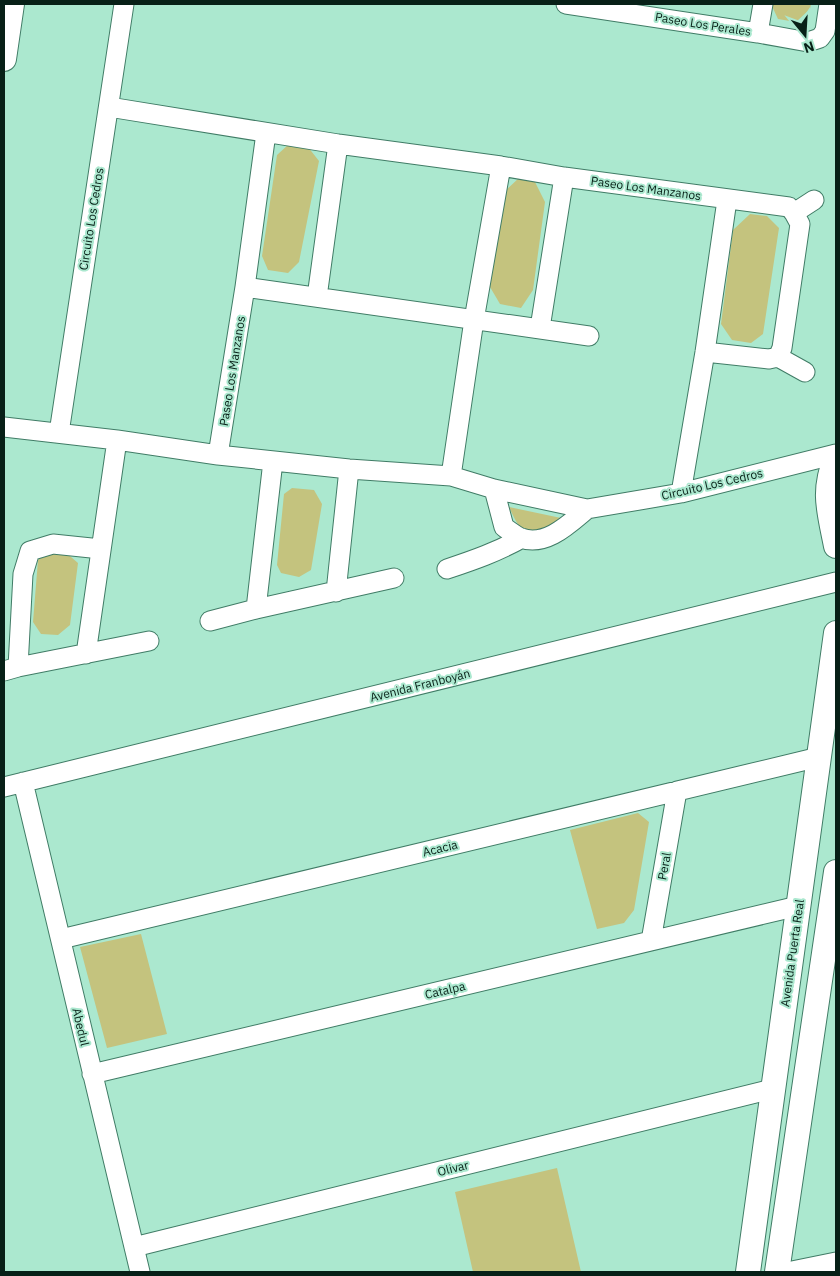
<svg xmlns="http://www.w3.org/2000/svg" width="840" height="1276" viewBox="0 0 840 1276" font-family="'IBM Plex Sans',sans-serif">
<rect width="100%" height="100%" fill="#abe8cf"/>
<!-- green -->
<path fill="#c4c37e" d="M 771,4 L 811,4 L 810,9 L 796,22 L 778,19 Z
M 289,144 L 308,147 L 319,161 L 299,262 L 288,273 L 268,270 L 262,256 L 277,155 Z
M 520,177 L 534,180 L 545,202 L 533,290 L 521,308 L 500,304 L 490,287 L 505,191 Z
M 750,214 L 767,216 L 779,228 L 763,334 L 751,343 L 732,340 L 721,324 L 733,230 Z
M 292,488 L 314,490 L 322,504 L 311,570 L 299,577 L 281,573 L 277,565 L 284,494 Z
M 509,507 L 561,518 C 552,529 534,538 521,528 C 516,523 512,513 509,507 Z
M 49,549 L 64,551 L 78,563 L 70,625 L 58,635 L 41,634 L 33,622 L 38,560 Z
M 638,813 L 649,822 L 634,910 L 624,923 L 597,929 L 570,830 Z
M 141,934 L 167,1034 L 107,1048 L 80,947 Z
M 557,1168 L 581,1272 L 473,1272 L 455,1192 Z"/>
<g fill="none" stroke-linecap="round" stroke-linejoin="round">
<defs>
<path id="minor" d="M 566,4 L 758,33 L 808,42 L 820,38 L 825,31 L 829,4
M 758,33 L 763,4
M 109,107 L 338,144 L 501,166 L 564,177 L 789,207 L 794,213 L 800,224 L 782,348 L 778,357
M 794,213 L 814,200
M 245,287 L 589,336
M 317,297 L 338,144
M 540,328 L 564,177
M 705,352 L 769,359 L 778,357 L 805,372
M 4,427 L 117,440 L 218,455 L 349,469 L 451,476 L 494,489 L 587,509 L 681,493 L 836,454
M 59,433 L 124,4
M 218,455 L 245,287 L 266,133
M 451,476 L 474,320 L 501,166
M 494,489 L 504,527 C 510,531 515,535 521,538 C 546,547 569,524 587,509
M 681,493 L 705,352 L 727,200
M 447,569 C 474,560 497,552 522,538
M 336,592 L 349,469
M 256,609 L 273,461
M 210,621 L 256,609 L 394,578
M 86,654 L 117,440
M 18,667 L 23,574 L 30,551 L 53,544 L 101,549
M 4,671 L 18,667 L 149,641
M 23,782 L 140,1272
M 4,787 L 836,582
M 61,939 L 819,757
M 651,941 L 677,791
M 92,1074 L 798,906
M 134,1247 L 772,1089
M 787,1272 L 836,1262"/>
<path id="tertiary" d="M 4,59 L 12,4
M 836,457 C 822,492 829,510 836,546
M 748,1272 L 836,633
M 777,1272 L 836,872"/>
</defs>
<!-- minor casing -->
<use href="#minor" stroke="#407c66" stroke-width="21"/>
<!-- tertiary casing -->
<use href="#tertiary" stroke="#407c66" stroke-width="26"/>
<!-- minor -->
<use href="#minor" stroke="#fff" stroke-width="19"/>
<!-- tertiary -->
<use href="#tertiary" stroke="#fff" stroke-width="24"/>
</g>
<g text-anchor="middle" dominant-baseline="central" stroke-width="4" stroke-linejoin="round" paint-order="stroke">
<!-- street labels -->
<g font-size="12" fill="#072017" stroke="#abe8cf">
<text transform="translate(703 24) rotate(9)">Paseo Los Perales</text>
<text transform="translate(646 188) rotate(8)">Paseo Los Manzanos</text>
<text transform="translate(91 219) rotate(-81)">Circuito Los Cedros</text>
<text transform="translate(232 371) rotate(-81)">Paseo Los Manzanos</text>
<text transform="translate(712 484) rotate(-13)">Circuito Los Cedros</text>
<text transform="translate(420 685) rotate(-14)">Avenida Franboyán</text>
<text transform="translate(440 848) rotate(-13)">Acacia</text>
<text transform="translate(664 866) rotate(-80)">Peral</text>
<text transform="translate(792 953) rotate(-82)">Avenida Puerta Real</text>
<text transform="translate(445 990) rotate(-13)">Catalpa</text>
<text transform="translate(81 1027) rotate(77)">Abedul</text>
<text transform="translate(453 1168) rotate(-14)">Olivar</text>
</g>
</g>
<!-- border -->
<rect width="840" height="1276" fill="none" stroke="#072017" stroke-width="10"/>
<!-- north arrow -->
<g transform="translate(805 35) rotate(162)" stroke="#abe8cf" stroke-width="4" paint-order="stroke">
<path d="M0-4L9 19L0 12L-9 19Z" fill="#072017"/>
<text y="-8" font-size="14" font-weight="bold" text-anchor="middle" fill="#072017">N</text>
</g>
</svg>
